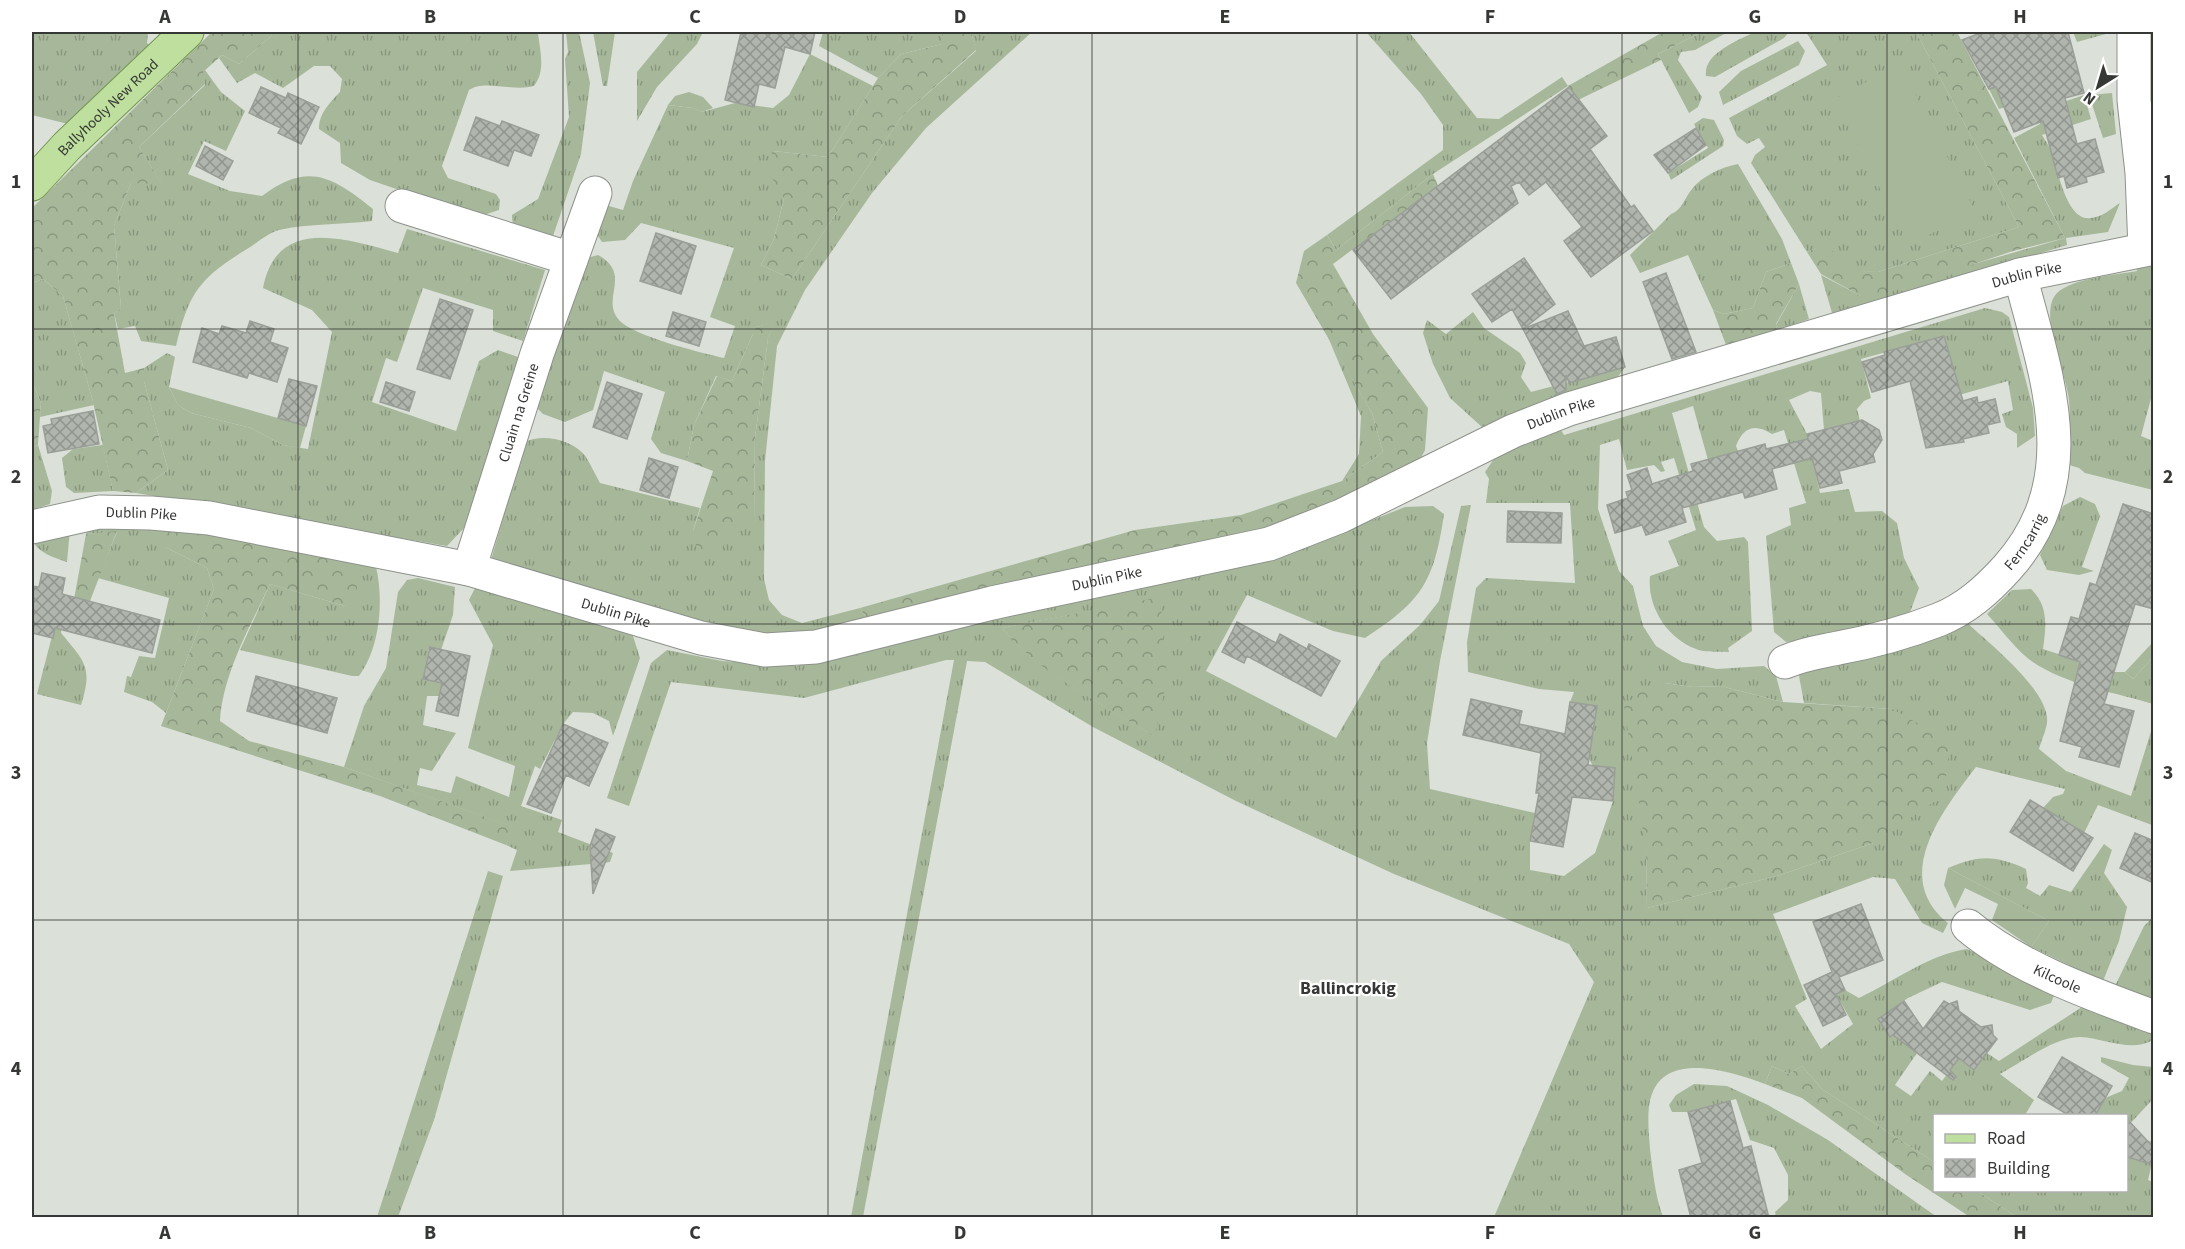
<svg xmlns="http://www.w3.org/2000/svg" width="2185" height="1249" viewBox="0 0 2185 1249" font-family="'Source Sans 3',sans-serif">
<defs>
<pattern id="grass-tufts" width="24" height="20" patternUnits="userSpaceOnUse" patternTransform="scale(1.5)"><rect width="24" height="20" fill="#a7b89a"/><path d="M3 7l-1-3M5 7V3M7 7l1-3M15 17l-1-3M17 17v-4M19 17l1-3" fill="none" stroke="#89977e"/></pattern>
<pattern id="forest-crowns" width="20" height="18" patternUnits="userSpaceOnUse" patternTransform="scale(1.5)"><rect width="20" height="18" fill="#a7b89a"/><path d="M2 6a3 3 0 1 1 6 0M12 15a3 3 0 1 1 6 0" fill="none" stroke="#89977e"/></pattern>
<pattern id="building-cross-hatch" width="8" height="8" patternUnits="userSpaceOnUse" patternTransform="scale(1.5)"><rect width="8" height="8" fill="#b0b5ad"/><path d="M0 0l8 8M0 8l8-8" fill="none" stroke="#90948e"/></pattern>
</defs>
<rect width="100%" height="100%" fill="#dbe0d8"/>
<!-- grass -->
<path fill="url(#grass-tufts)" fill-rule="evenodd" d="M 32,32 L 148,32 L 147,43 L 150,46 L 68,124 L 32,115 Z
M 276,32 L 547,32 L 538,33 C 540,51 546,71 534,86 C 513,92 484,79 469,90 L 442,166 L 448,178 L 496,194 L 500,200 L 499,210 L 478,217 L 370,180 L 341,163 L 340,143 L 319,129 C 318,115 330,102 340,92 L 342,79 L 330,66 L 314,66 L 283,88 L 255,73 L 237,83 L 219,58 L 222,55 L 239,64 Z
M 566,32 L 579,32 L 590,83 L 581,154 L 552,239 L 513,228 L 512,215 L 538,199 L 569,117 L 565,59 L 568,52 Z
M 593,32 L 615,32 L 607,86 L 603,86 Z
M 670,32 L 703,32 L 697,44 L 657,87 L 637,121 L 637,72 Z
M 823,32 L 942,32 L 942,44 L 901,54 L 878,78 L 819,46 Z
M 971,32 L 1032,32 L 926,128 L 872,193 L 805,290 L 777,346 L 765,461 L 764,579 L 769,600 L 782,615 L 802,623 L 860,608 L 869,623 L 820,634 L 776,636 L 714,626 L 491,560 L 525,442 C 543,433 574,440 586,457 C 591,465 595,474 600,483 L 700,508 L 693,531 L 754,518 L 755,438 L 768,338 L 774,323 L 756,327 L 732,381 L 716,376 L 694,425 L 687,461 L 661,453 L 651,439 L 665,392 L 604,371 L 593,410 L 565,422 L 543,414 L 535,406 L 583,259 L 598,255 C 633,274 600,299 619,320 C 633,336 702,353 724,358 L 735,326 L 710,317 L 734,248 L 641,223 L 625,240 L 602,242 L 592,227 L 603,207 L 609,206 L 623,210 L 633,181 L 668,105 L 693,108 L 702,112 L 735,103 L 773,108 L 789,95 L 810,54 L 873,86 L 828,157 L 773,151 L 784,198 L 774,239 L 761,265 L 792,279 L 902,116 L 976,51 Z
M 1366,32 L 1409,32 L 1477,118 L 1499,119 L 1562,77 L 1568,86 L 1433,174 L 1336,250 L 1327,235 L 1443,150 L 1443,125 L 1421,94 Z
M 1702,32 L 1728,32 L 1695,50 L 1681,52 L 1678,60 L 1702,97 L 1698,107 L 1689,113 L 1658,54 Z
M 1754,32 L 1789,32 L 1784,38 L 1715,77 L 1706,76 C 1703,53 1738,41 1754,32 Z
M 1806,32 L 1916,32 L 2019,227 L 1878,272 L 1846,271 L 1827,244 L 1807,252 L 1751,163 L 1755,155 L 1765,147 L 1759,138 L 1747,144 L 1737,136 L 1729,118 L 1827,65 Z
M 2073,32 L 2113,32 L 2077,42 Z
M 1798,41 L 1805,51 L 1799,65 L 1723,105 L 1719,92 L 1741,71 Z
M 205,70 L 221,92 L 245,111 L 226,151 L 204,141 L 188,174 L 230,191 L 262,196 C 308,161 333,177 373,209 L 372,221 C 340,225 310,223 279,230 C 268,233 257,243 247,249 C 200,278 189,292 176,346 L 141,341 L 135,326 L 118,329 L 114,313 L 121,308 L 114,226 L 131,183 L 161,183 L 139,147 L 205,85 L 202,72 Z
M 2000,85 L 2037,111 L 2084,95 L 2091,119 L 2042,135 C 2045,140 2049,145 2051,151 C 2058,168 2066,222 2091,218 C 2102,217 2111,209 2120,203 L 2108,232 L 2066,238 L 2067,245 L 1870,305 L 1832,313 L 1821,275 L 1861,296 L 2065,238 L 2014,138 L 2040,124 L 2037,111 L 2009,106 L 1999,109 L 1989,89 Z
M 2112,93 L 2116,134 L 2103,138 L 2089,95 Z
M 1703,118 L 1714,120 L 1724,140 L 1723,146 L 1671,180 L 1668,173 L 1708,148 L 1694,124 Z
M 1738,164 L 1782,239 L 1791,263 L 1766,272 L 1753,308 L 1724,314 L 1713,310 L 1688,255 L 1640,273 L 1630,255 L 1671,214 C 1682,210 1684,199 1692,189 C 1702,176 1722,167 1738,164 Z
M 407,229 L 545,270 L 523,341 L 493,331 L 493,310 L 423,288 L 397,362 L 386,358 L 372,402 L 456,431 L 479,361 L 498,350 L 518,357 L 465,527 L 447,546 L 136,493 L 168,470 L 144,381 L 144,368 L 167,353 L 175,357 L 169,387 L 178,405 L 191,413 L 251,428 L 283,445 L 308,449 L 332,332 L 312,310 L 263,288 C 277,215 346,239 398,253 Z
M 2153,260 L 2153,391 L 2141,436 L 2153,441 L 2153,490 L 2085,473 L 2079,468 L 2069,465 C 2069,444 2071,422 2069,400 C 2067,375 2037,313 2057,293 C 2073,278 2115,275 2137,271 L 2135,262 Z
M 43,279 L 63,296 L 94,405 L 40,417 L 41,403 L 32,381 L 32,283 Z
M 1799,284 L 1809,319 L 1777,330 L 1776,325 Z
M 1985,308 L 2002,312 L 2009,317 L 2033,408 L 2035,436 L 2017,448 L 2017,434 L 2006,427 L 2002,414 L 2013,410 L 2008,381 L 1945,399 L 1952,365 L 1944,336 L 1861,359 L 1871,398 L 1864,401 L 1857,409 L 1860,421 L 1824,430 L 1821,393 L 1810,391 L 1789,400 L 1807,434 L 1820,493 L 1849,489 L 1855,512 L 1882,511 L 1897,523 L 1904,558 L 1919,588 L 1909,615 L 1848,633 L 1786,642 L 1774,632 L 1766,536 L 1791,525 L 1789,508 L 1806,503 L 1784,430 L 1772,434 C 1755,423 1743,427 1736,446 L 1738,451 L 1708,460 L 1693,406 L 1672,413 L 1704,527 L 1717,541 L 1744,537 L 1748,542 L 1752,631 L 1728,648 L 1729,652 C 1719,651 1705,653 1696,649 C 1667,638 1647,607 1650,576 L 1679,566 L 1668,541 L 1696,530 L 1674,458 L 1661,462 L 1665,471 L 1661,472 L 1654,465 L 1627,470 L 1619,439 L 1600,445 L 1598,509 L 1619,571 L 1633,586 L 1643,626 L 1656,646 L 1682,662 L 1717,669 L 1764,666 L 1776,676 L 1783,702 L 1721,686 L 1693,687 L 1665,683 L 1646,850 L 1647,908 L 1777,876 L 1873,843 L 1892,709 L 1804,703 L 1799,676 L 1804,666 L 1964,620 C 1986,641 2051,691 2047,723 C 2046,731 2041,741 2039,749 L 2066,771 L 2131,796 L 2153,725 L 2152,825 L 2098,805 L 2084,833 L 2043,808 L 2053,797 L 2063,794 L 2065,789 L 1976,767 C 1943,810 1890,877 1948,923 L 1943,933 L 1922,923 L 1895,879 L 1873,877 L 1773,914 L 1807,999 L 1795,1006 L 1821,1049 L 1853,1024 L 1836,994 L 1845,990 L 1859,998 C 1893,982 1930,954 1967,949 L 2055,993 L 2051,1003 L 2030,1010 L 1942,982 L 1908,998 L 1878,1019 L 1890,1037 L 1906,1027 L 1910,1047 L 1917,1053 L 1895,1085 L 1911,1096 L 1930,1071 L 1942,1081 L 1959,1058 L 1974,1069 L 1987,1053 L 1999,1061 L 2085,1005 L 2153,1030 L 2153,1040 C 2131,1053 2104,1038 2080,1037 C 2054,1037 2023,1062 2000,1074 L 2034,1100 L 2025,1115 L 1934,1116 L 1934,1162 L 1822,1089 L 1802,1066 L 1789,1074 L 1772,1066 L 1765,1084 C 1735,1073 1668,1050 1652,1094 C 1646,1109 1649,1134 1650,1149 C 1653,1173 1655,1195 1663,1217 L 1494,1217 L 1594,982 L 1569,944 L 1394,874 L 1236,801 L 1093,727 L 985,662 L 967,661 L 863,1217 L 851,1217 L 954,660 L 946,660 L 804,698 L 671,682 L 629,806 L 607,798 L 651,663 L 667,650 L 722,661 L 797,666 L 1061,599 L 1155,585 L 1253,562 L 1337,534 L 1405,507 L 1433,506 L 1444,514 C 1434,582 1422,601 1365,638 L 1333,631 L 1247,595 L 1206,671 L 1336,738 L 1381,661 L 1420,625 L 1439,601 L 1461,506 L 1471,505 L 1440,661 L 1427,743 L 1430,789 L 1535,813 L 1530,841 L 1530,870 L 1564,876 L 1595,853 L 1613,801 L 1615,768 L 1593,766 L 1589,759 L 1597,706 L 1570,702 L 1574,692 L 1539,689 L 1468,672 L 1467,642 L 1476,588 L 1486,578 L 1575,583 L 1570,503 L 1486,503 L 1489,479 L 1485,472 L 1496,456 L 1559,427 L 1564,435 ZM 1160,598 L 1154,736 C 1105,705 1040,673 1002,628 Z
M 1473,312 L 1484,328 L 1520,353 L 1526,363 L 1521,377 L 1531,392 L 1625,367 L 1617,378 L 1483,428 L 1450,398 L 1433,364 L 1423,333 L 1427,320 L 1446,334 Z
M 1328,337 L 1372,413 L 1383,452 L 1342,481 L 1359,454 L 1361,416 Z
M 38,445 L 52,491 L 50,504 L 32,510 L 32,447 Z
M 103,445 L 113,491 L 74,493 L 66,487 L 62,458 L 73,449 Z
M 2080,497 L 2095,504 L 2100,516 L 2082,567 L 2094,571 L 2079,575 L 2047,570 L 2040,555 L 2063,506 Z
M 155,523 L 376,567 C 384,600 380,648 359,676 L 352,676 L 240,650 L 270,584 L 352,608 L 165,547 L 207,568 L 214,589 L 166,713 L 152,702 L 124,692 L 127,676 L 131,677 L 139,656 L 155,658 L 169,598 L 98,578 L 117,532 L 86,534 L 89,526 Z
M 70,529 L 67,562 C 55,558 36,552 32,539 Z
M 418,578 L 455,587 L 453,615 L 441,650 L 429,648 L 423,679 L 442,683 L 440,696 L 427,696 L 423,725 L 456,733 L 432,771 L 420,768 L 417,785 L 451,793 L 456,776 L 509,797 L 515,766 L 468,748 L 493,645 L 469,600 L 475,588 L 632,633 L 640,658 L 613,736 L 609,721 L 593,713 L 573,712 L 563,724 L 540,769 L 535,766 L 521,806 L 562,820 L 558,832 L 613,853 L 610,862 L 603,863 L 591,855 L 591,864 L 510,871 L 517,850 L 506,845 L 513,827 L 344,767 L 364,706 L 386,668 L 398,592 L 407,580 Z
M 2031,589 C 2049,606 2046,627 2043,649 L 2113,672 L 2125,672 L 2133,679 L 2153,657 L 2153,704 C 2117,693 2073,686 2039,666 C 2019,655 2003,631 1987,614 L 2012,590 Z
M 59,609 L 63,612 L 61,633 C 85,662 93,667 81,705 L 37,694 Z
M 2104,844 L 2112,850 L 2104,873 L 2127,907 L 2119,941 L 2103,981 L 2031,947 L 2049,921 L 1948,868 C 1980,855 1995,855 2026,869 L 2028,883 L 2026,888 L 2040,896 L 2049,885 L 2071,892 Z
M 488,871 L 503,876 L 434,1120 L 398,1217 L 377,1217 Z
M 2153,917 L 2153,1001 L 2115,986 L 2144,926 Z
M 2101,1057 L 2133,1065 L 2153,1067 L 2153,1099 L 2127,1127 L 2126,1116 L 2095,1116 L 2105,1098 L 2122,1091 L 2129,1078 L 2101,1062 Z
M 1694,1084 L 1727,1086 L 1768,1105 L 1828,1140 L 1937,1217 L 1776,1217 L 1775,1212 L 1788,1200 L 1788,1175 L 1774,1148 L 1750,1140 L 1736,1099 L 1688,1112 L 1672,1112 L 1669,1105 L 1676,1095 Z
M 2146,1140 L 2153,1142 L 2153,1159 L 2148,1180 L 2153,1182 L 2153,1217 L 2017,1217 L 1977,1191 L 2126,1190 L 2127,1157 Z"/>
<!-- forest -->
<path fill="url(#forest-crowns)" d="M 212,32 L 276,32 L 239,64 L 222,55 L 203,72 L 205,84 L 139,147 L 162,184 L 131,183 L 114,226 L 121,308 L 114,313 L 125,373 L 144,368 L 144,381 L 168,470 L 136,493 L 113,491 L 92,398 L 63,296 L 43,279 L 32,283 L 32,208 Z
M 942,32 L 971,32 L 976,50 L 902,116 L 792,279 L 761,265 L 774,239 L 784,198 L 765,166 L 773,151 L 828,157 L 878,78 L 901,54 L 942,44 Z
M 1663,32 L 1702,32 L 1658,54 L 1661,60 L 1578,100 L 1568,86 Z
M 1916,32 L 1957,32 L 2065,238 L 2013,251 L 1863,301 L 1861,296 L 1821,274 L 1807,252 L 1827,243 L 1846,270 L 1878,272 L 2019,227 Z
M 1433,174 L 1438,186 L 1333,264 L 1373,334 L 1428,408 L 1425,450 L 1420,460 L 1380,484 L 1269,531 L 869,623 L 860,608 L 1135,530 L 1241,515 L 1342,481 L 1383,452 L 1372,413 L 1296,283 L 1304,251 L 1327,235 L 1336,250 Z
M 1791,263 L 1799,284 L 1776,324 L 1777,330 L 1726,345 L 1713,310 L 1724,314 L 1753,308 L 1766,272 Z
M 775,322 L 768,338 L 755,438 L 754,518 L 722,547 L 697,552 L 693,531 L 713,471 L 687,461 L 694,425 L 717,376 L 732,381 L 756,327 Z
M 32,381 L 41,403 L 38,445 L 32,447 Z
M 154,528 L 255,542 L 363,564 L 352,608 L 270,584 C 250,627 223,673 220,721 L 249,741 L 344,767 L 514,827 L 506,845 L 380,796 L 161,726 L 214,589 L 207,568 L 165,547 Z
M 117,531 L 90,601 L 74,599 L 86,534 Z
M 1160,597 L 1167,678 L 1155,737 C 1103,704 1041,675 1002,628 Z
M 1665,683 L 1693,687 L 1721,686 L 1783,702 L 1892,709 L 1950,741 L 1944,795 L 1873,843 L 1777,876 L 1647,908 L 1646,850 L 1624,706 L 1644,688 Z
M 1772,1066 L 1789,1074 L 1802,1066 L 1822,1089 L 1934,1162 L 1934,1190 L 1977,1191 L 2017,1217 L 1970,1217 L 1905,1174 L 1802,1098 L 1765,1084 Z"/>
<!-- garden -->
<path fill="#a7b89a" d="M 1900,64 L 1975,211 L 1909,245 L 1834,99 Z
M 689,92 L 703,97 L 713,108 L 702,112 L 693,108 L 668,105 L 675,96 Z
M 169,387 L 306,426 L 300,448 L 283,445 L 251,428 L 191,413 L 178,405 Z
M 2153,642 L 2153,657 L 2133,679 L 2125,672 Z
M 1948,868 L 2049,921 L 2031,947 L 1992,920 L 1998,904 L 1965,888 L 1955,909 L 1944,885 Z"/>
<!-- building -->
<path fill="url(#building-cross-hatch)" stroke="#9a9f97" stroke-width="1.5" d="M 741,32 L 815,32 L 810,54 L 785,47 L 775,88 L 759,84 L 754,107 L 725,100 Z
M 1983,32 L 2068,32 L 2084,93 L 2065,98 L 2077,144 L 2095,139 L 2104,172 L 2086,177 L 2087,182 L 2067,188 L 2064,176 L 2058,178 L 2043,121 L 2014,132 L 1996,87 L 1989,89 L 1962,40 Z
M 261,87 L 286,98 L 288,93 L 319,107 L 301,144 L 278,133 L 281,128 L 249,113 Z
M 1569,87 L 1607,136 L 1590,149 L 1631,207 L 1634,205 L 1653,231 L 1591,277 L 1564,241 L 1582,227 L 1546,182 L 1529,195 L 1519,182 L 1511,186 L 1518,203 L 1391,299 L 1353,250 Z
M 476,117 L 500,126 L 502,121 L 539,135 L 531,156 L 514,150 L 508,166 L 464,150 Z
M 1696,128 L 1706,145 L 1668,173 L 1654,155 Z
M 205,146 L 233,161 L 223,180 L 196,166 Z
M 656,233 L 696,246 L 681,294 L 640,281 Z
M 1524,258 L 1555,304 L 1523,329 L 1512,309 L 1492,322 L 1472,294 Z
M 1666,273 L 1696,352 L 1672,359 L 1643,282 Z
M 440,299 L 473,310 L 450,379 L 417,369 Z
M 1568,311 L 1584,346 L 1616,337 L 1625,367 L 1569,383 L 1566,375 L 1566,390 L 1557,394 L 1523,329 Z
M 673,312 L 706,322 L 699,346 L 666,336 Z
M 250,321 L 274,329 L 270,342 L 288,348 L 277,382 L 249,373 L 247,378 L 193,362 L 202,328 L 219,334 L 222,326 L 246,333 Z
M 1944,336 L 1963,401 L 1977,397 L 1978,403 L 1995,399 L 2000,422 L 1987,425 L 1989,433 L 1963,439 L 1964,442 L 1926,448 L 1910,381 L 1872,392 L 1862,362 L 1885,355 L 1884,352 Z
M 289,379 L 317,386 L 306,426 L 278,418 Z
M 386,382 L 415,392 L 409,411 L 380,402 Z
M 607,382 L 642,394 L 627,439 L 593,427 Z
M 93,411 L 99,444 L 48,453 L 43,426 L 52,424 L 51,419 Z
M 1862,420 L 1879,430 L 1882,440 L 1873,454 L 1875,462 L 1839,471 L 1842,483 L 1820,488 L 1812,458 L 1772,469 L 1777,489 L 1745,498 L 1743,492 L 1682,508 L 1686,522 L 1646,535 L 1642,525 L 1615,533 L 1607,505 L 1628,498 L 1626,492 L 1632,490 L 1627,475 L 1647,468 L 1652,484 L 1693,471 L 1691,464 L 1765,444 L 1766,449 L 1808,439 L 1807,434 Z
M 649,458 L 678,467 L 669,498 L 640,490 Z
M 2123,504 L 2154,514 L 2154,609 L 2135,604 L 2104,704 L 2134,711 L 2119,767 L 2079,757 L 2082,747 L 2060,741 L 2080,662 L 2059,655 L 2071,617 L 2079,619 L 2090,583 L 2096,585 Z
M 1508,511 L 1562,513 L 1561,543 L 1507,542 Z
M 42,573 L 65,578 L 62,594 L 160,620 L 152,653 L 55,628 L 53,638 L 32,633 L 32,586 L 39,587 Z
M 1237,622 L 1276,643 L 1280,634 L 1307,649 L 1309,644 L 1340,661 L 1321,696 L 1247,656 L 1244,663 L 1222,652 Z
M 430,647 L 470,656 L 458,716 L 436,711 L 442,683 L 423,679 Z
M 256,676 L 337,698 L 327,733 L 247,711 Z
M 1471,699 L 1522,711 L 1519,724 L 1565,734 L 1570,702 L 1597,706 L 1588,765 L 1615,768 L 1613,801 L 1572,797 L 1563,847 L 1530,841 L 1539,793 L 1536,793 L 1541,753 L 1463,735 Z
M 563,724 L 608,743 L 589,786 L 566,775 L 551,813 L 527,804 Z
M 2030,800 L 2093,838 L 2073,871 L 2010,832 Z
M 596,829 L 615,837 L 593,894 L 590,846 Z
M 2135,833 L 2154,841 L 2154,883 L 2120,868 Z
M 1861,904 L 1883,960 L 1839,977 L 1845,990 L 1836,994 L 1846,1015 L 1823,1026 L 1804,985 L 1832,972 L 1813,922 Z
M 1904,1001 L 1923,1029 L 1944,1001 L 1949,1004 L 1957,1001 L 1959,1011 L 1981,1027 L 1992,1025 L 1993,1035 L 1997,1039 L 1974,1070 L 1959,1058 L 1950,1070 L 1956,1077 L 1953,1080 L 1893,1035 L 1890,1037 L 1878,1019 Z
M 2062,1057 L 2112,1086 L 2095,1116 L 2070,1116 L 2038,1097 Z
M 1730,1101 L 1743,1148 L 1751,1146 L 1769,1218 L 1691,1218 L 1679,1170 L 1702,1163 L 1688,1112 Z
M 2127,1119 L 2154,1148 L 2154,1165 L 2127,1157 Z"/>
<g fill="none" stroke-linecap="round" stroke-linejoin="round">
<defs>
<g id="minor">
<path d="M 2134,32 L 2134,100 L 2142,173 L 2145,249"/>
<path d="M 402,206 L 571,259"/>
<path id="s1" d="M 32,527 L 99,512 L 151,513 L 209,518 L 469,569 L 701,638 L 765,650 L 816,647 L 992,603 L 1269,544 L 1341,516 L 1513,431 L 1569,409 L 2020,275 L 2154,248"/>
<path id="s2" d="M 469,569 L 537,354 L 595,193"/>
<path id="s3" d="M 1785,662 C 1803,654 1819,652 1838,648 C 1871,642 1907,632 1938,620 C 1966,609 1987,590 2007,568 C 2087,479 2046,376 2020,275"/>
<path id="s4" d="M 1968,926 C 2018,968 2092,994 2154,1017"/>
</g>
<g id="major">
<path id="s5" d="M 32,184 L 67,146 L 187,32"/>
</g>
</defs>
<!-- minor casing -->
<use href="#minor" stroke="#8d928a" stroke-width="35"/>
<!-- major casing -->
<use href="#major" stroke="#729750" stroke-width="35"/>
<!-- minor -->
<use href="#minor" stroke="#fff" stroke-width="33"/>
<!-- major -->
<use href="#major" stroke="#bedf9e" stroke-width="33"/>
</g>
<!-- grid -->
<path fill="none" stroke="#363835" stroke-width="1.5" stroke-opacity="0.55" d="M 298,32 L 298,1218M 563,32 L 563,1218M 828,32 L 828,1218M 1092,32 L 1092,1218M 1357,32 L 1357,1218M 1622,32 L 1622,1218M 1887,32 L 1887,1218M 32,329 L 2154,329M 32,624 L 2154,624M 32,920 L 2154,920"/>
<g text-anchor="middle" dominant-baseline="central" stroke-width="4.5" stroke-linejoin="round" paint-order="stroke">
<!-- street labels -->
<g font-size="15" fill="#363835" stroke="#fff">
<text stroke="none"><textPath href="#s5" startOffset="108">Ballyhooly New Road</textPath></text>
<text stroke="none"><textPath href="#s1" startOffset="2073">Dublin Pike</textPath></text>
<text stroke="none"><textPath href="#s2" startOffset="164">Cluain na Greine</textPath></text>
<text stroke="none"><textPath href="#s1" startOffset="1587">Dublin Pike</textPath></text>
<text stroke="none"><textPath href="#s1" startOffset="111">Dublin Pike</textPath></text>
<text stroke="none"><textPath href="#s3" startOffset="278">Ferncarrig</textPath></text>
<text stroke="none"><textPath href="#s1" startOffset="1101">Dublin Pike</textPath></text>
<text stroke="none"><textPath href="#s1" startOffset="597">Dublin Pike</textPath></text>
<text stroke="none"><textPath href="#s4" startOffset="104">Kilcoole</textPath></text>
</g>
<!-- quarter labels -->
<g font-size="18" font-weight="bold" fill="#363835" stroke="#fff">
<text x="1348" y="988">Ballincrokig</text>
</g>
</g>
<!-- border -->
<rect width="2185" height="1249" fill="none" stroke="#ffffff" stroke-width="66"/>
<!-- legend -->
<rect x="1933" y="1114" width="195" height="78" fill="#ffffff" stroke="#afafae" stroke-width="1.5"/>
<rect x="1945" y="1134" width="30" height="9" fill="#bedf9e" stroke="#afafae" stroke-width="1.5"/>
<text x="1987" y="1144" font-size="18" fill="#363835">Road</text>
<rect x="1945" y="1159" width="30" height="18" fill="url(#building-cross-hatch)" stroke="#afafae" stroke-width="1.5"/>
<text x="1987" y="1174" font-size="18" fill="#363835">Building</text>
<!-- north arrow -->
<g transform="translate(2098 87) rotate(217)" stroke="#ffffff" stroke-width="4.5" paint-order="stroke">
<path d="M0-4.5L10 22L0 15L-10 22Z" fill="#363835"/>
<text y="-9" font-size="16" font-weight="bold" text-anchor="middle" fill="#363835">N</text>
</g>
<rect x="33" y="33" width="2119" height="1183" fill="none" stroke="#363835" stroke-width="2"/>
<g font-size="20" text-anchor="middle" font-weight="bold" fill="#363835">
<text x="165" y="23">A</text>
<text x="430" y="23">B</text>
<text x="695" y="23">C</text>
<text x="960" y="23">D</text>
<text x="1225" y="23">E</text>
<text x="1490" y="23">F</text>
<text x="1755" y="23">G</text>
<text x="2020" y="23">H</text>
<text x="16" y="188">1</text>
<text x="2168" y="188">1</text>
<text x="16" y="483">2</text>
<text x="2168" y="483">2</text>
<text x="16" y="779">3</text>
<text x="2168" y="779">3</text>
<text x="16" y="1075">4</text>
<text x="2168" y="1075">4</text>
<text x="165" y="1239">A</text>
<text x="430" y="1239">B</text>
<text x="695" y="1239">C</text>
<text x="960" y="1239">D</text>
<text x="1225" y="1239">E</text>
<text x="1490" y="1239">F</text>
<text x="1755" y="1239">G</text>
<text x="2020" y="1239">H</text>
</g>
</svg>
